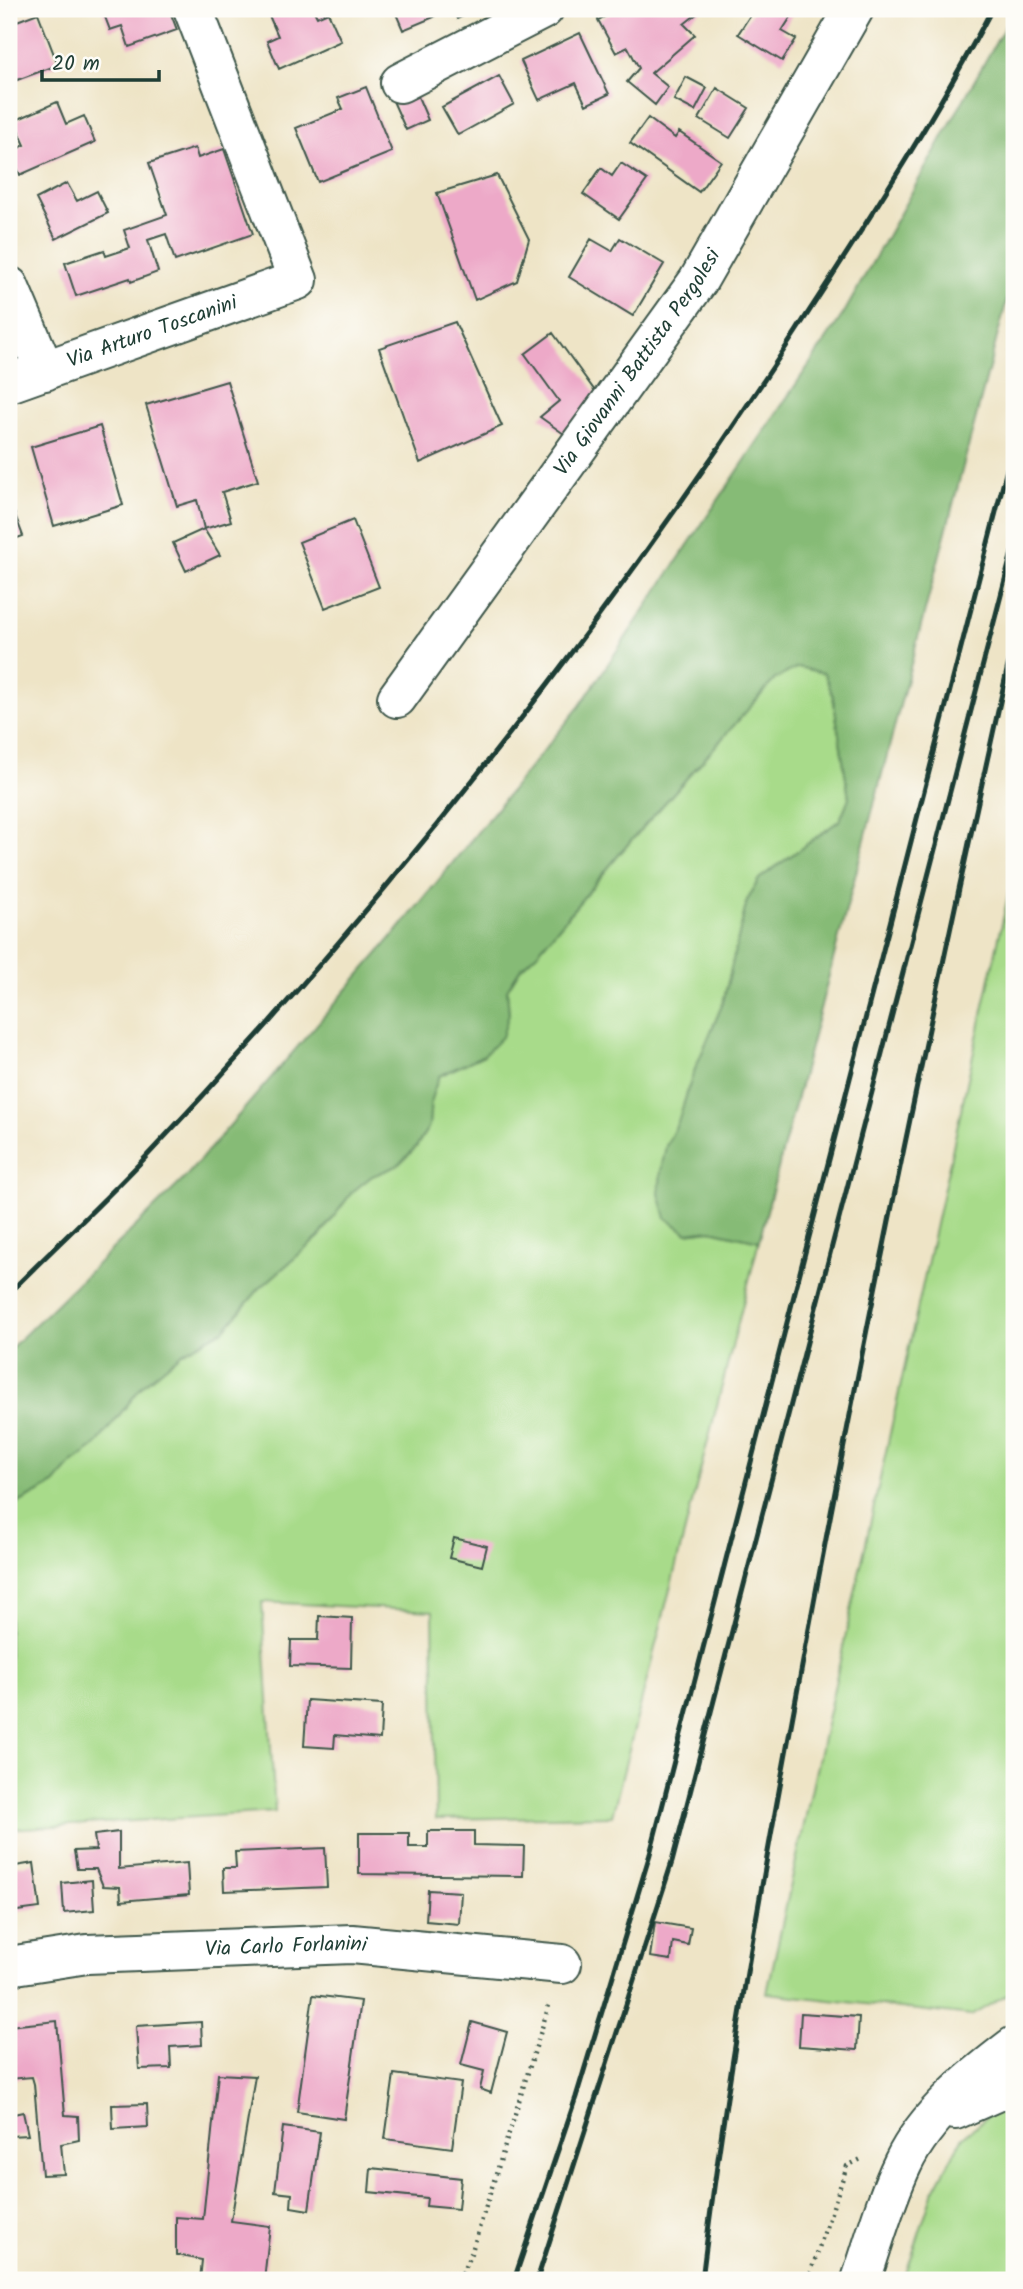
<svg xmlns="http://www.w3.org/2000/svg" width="1023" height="2289" viewBox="0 0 1023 2289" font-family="Kalam,sans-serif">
<rect width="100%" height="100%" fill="#fdfcf7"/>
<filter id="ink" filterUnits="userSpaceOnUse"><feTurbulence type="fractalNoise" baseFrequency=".0143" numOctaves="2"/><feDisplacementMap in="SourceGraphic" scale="14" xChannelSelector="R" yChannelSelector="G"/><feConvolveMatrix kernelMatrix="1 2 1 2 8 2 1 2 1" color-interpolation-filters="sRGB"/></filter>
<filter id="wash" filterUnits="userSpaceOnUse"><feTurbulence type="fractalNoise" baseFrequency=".00686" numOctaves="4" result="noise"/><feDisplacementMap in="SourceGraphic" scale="28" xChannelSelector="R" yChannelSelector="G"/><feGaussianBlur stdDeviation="1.57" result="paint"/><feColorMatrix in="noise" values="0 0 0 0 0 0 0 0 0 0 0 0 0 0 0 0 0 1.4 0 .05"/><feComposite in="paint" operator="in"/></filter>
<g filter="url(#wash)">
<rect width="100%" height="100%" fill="#eee4c6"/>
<!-- green -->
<path fill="#a8db8a" stroke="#648c5f" stroke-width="2" d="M 798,667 L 824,673 L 833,696 L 849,798 L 840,820 L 759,879 L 747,901 L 723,1003 L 693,1074 L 678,1122 L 666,1146 L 666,1218 L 686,1233 L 710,1230 L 759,1241 L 612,1816 L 436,1819 L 433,1611 L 262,1602 L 275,1812 L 9,1829 L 9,1508 L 54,1484 L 72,1463 L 94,1447 L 143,1385 L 182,1353 L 225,1329 L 259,1289 L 319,1237 L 352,1192 L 372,1176 L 397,1166 L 416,1147 L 429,1126 L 431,1099 L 439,1076 L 484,1055 L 509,1014 L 507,990 L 520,969 L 538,952 L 622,851 L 775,679 Z
M 1014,869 L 1014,1990 L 971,2016 L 767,1993 Z
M 999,2106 L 1014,2106 L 1014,2280 L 904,2280 L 932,2194 L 962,2138 Z"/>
<!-- forest -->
<path fill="#86bb76" stroke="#527c55" stroke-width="2" d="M 1014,10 L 1014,273 L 759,1241 L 711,1230 L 687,1233 L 666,1218 L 659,1194 L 661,1170 L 666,1146 L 678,1122 L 693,1074 L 723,1003 L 747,901 L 759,879 L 840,820 L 849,798 L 833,696 L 824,673 L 798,667 L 775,679 L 622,851 L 538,952 L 520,969 L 507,990 L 509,1014 L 502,1037 L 484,1055 L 439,1076 L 431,1099 L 429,1126 L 416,1147 L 397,1166 L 372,1176 L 352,1192 L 319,1237 L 259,1289 L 225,1329 L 182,1353 L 143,1385 L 94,1447 L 72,1463 L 54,1484 L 9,1508 L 9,1350 L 182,1181 L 399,929 L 579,707 L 844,313 Z"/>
<g id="blocks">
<!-- building -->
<path fill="#eda9c8" d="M 102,9 L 169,9 L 177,30 L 129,47 L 122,26 L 110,30 Z
M 273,9 L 313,9 L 317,17 L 328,12 L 341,41 L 279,69 L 267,41 L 278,36 L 267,11 Z
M 394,9 L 430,9 L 434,17 L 403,30 Z
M 453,9 L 479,9 L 457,19 Z
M 619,9 L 703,9 L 684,24 L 695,35 L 651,73 L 668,87 L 655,105 L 627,82 L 639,68 L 628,47 L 616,53 L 598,20 Z
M 749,9 L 796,9 L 782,31 L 796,39 L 782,61 L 738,34 L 753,11 Z
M 38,13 L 58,65 L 9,83 L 9,24 Z
M 580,33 L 609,94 L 586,105 L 576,83 L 539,100 L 521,61 Z
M 499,76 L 514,104 L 458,135 L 442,107 Z
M 686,77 L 707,88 L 695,111 L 674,100 Z
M 366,87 L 392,152 L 318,182 L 296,128 L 343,109 L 338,98 Z
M 717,88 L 749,108 L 730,138 L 699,119 Z
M 416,92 L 428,120 L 406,130 L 393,101 Z
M 57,102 L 66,124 L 84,116 L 95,142 L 20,175 L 10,152 L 25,145 L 14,121 Z
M 648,118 L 675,138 L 679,132 L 721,161 L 699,192 L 630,143 Z
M 195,148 L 198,158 L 224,149 L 253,234 L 175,261 L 166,234 L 148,240 L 158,272 L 131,282 L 130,278 L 76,296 L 65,263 L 104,250 L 106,256 L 130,248 L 124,230 L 167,215 L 149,163 Z
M 621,163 L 647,180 L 619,219 L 583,194 L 601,168 L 612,176 Z
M 497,175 L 529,239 L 517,281 L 475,300 L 437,193 Z
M 67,183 L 77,201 L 97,191 L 108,213 L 56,239 L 36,199 Z
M 620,238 L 664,264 L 633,316 L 569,277 L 591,239 L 612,251 Z
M 455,322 L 502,426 L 420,463 L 379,348 Z
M 553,333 L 597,394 L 564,434 L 540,417 L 559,401 L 525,354 Z
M 227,381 L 258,481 L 222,492 L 231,521 L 204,529 L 197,500 L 177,506 L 146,405 Z
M 100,426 L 123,505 L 54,526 L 31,447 Z
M 9,499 L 23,536 L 9,541 Z
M 353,520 L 379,587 L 325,608 L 299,542 Z
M 204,529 L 220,555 L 186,571 L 173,543 Z
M 454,1538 L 487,1546 L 482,1566 L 449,1558 Z
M 319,1616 L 352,1618 L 351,1668 L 290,1666 L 291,1640 L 318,1640 Z
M 307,1700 L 382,1705 L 380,1739 L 335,1735 L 334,1748 L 304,1746 Z
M 428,1831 L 474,1831 L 474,1845 L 524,1846 L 523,1876 L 359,1874 L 359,1833 L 409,1833 L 409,1847 L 428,1847 Z
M 119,1832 L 119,1869 L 187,1863 L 189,1895 L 121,1901 L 120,1887 L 103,1886 L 96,1869 L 77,1869 L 74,1851 L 96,1850 L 94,1835 Z
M 325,1848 L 327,1887 L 224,1891 L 223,1868 L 236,1868 L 235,1852 Z
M 34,1863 L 40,1908 L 9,1912 L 9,1867 Z
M 92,1880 L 94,1910 L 64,1913 L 62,1883 Z
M 428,1890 L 461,1892 L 459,1924 L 426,1921 Z
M 655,1922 L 691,1928 L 688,1945 L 673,1942 L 671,1960 L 650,1957 Z
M 313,1995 L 361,2001 L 344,2119 L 297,2112 Z
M 801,2013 L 859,2017 L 857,2050 L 799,2046 Z
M 57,2021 L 65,2115 L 78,2116 L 79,2140 L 61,2144 L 64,2174 L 42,2175 L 34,2084 L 32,2077 L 9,2079 L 9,2026 Z
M 201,2022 L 202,2045 L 170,2047 L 171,2068 L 139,2069 L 136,2026 Z
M 472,2022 L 507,2032 L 491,2093 L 480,2089 L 484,2071 L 461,2065 Z
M 218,2074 L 255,2076 L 231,2221 L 270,2226 L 264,2280 L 200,2280 L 202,2260 L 176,2255 L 176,2217 L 203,2219 Z
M 394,2074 L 461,2083 L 452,2148 L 385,2139 Z
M 147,2104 L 148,2127 L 113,2129 L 112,2105 Z
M 23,2112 L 28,2135 L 9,2136 L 9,2115 Z
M 283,2127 L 320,2132 L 309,2210 L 291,2207 L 292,2194 L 275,2192 Z
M 371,2168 L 461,2178 L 458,2209 L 426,2206 L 427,2198 L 369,2192 Z"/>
</g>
</g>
<g filter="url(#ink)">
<use href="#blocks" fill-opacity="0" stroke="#3e564a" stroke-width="2"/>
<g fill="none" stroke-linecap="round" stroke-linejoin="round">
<defs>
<g id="minor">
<path d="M 400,83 L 544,9"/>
<path d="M 9,286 L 45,371"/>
<path id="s1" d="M 9,383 L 298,280 L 193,9"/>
<path id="s2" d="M 397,698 L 698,281 L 854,9"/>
<path id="s3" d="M 9,1966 L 87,1954 L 352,1944 L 562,1964"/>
</g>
<path id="secondary" d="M 955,2110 L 1014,2084
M 861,2280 C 874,2242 885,2200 903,2163 C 926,2115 973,2077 1014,2046"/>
</defs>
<!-- minor casing -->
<use href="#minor" stroke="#3e564a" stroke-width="42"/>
<!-- secondary casing -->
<use href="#secondary" stroke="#3e564a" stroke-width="42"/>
<!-- path -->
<path stroke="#3e564a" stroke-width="4.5" stroke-dasharray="2 5" stroke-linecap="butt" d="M 459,2280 L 472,2251 L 550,2002
M 808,2280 L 847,2166 L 861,2159"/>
<!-- minor -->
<use href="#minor" stroke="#fff" stroke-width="38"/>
<!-- secondary -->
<use href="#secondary" stroke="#fff" stroke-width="38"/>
<!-- rail -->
<path stroke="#1f3d34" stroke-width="5" d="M 9,1293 C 53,1249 99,1206 142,1161 C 385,904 605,626 797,330 C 865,225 934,120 992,9
M 514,2280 L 576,2097 L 650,1854 L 1014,442
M 537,2280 L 672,1862 L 1014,545
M 702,2280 C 728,2064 768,1848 808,1634 C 870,1301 940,970 1014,639"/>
</g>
</g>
<g text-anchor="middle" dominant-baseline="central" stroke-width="6" stroke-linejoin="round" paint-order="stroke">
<!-- street labels -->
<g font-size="21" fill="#1f3d34" stroke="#fdfcf7">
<text stroke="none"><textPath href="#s1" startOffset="152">Via Arturo Toscanini</textPath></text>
<text stroke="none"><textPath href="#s2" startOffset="413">Via Giovanni Battista Pergolesi</textPath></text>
<text stroke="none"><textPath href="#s3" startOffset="278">Via Carlo Forlanini</textPath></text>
</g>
</g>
<!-- margin -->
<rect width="1023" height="2289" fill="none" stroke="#fdfcf7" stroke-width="35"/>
<!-- scale -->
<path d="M42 70v10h117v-10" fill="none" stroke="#1f3d34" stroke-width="3.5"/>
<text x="52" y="70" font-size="21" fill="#1f3d34" stroke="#fdfcf7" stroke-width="5" paint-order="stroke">20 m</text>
</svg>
